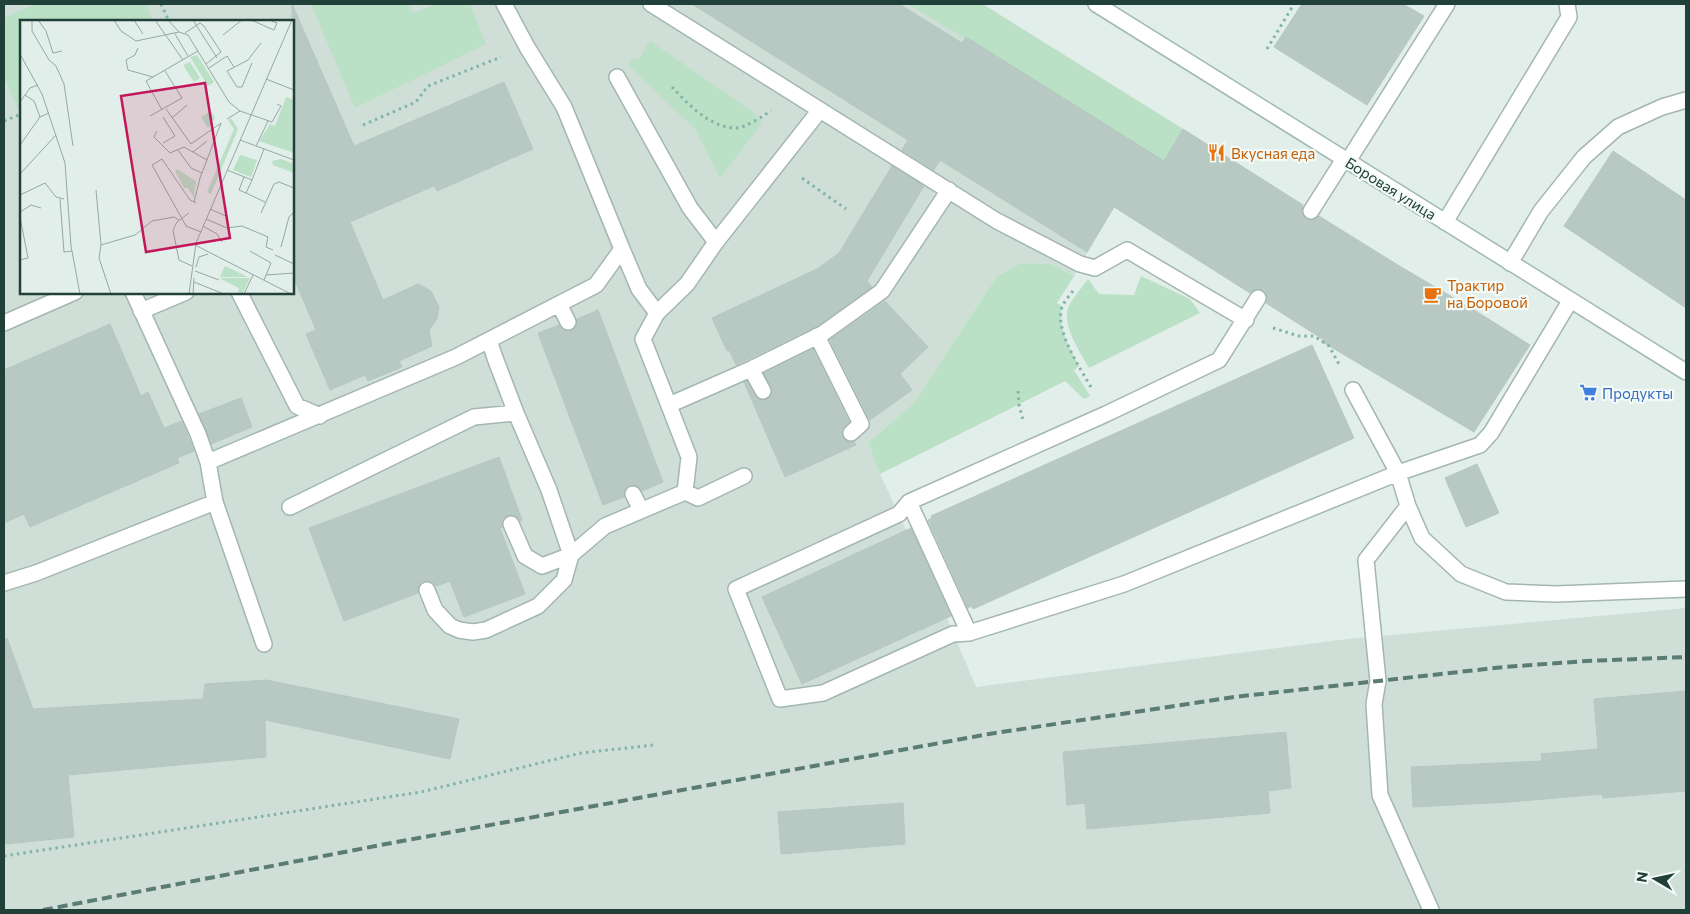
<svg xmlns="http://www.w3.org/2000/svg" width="1690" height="914" viewBox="0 0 1690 914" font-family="Commissioner,sans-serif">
<rect width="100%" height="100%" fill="#e2eee9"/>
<!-- built -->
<path fill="#d0ded8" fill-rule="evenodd" d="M 4,4 L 983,4 L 1183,129 L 1122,193 L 1074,276 L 1050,264 L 1021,263 L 997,276 L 913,404 L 868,443 L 880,474 L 947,618 L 976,687 L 1347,639 L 1686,608 L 1686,910 L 4,910 ZM 21,21 L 292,21 L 292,292 L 21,292 Z"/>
<!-- green -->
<path fill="#bae0c6" d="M 35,4 L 146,4 L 153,21 L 21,21 L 21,105 L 17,107 L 4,76 L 4,18 Z
M 311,4 L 408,4 L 413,13 L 436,4 L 470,4 L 486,44 L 355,108 Z
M 908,4 L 982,4 L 1183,129 L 1161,166 L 1116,131 Z
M 650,41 L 755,113 L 762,123 L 720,178 L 695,129 L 628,65 L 632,58 L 638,60 Z
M 1021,263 L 1050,264 L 1074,276 L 1057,303 L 1062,306 C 1058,331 1069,345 1079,366 L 1074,370 L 1090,396 L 1084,399 L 1065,381 L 880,474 L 868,443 L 913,404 L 997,276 Z
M 1141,276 L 1190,299 L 1200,313 L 1089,368 C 1081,353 1060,323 1069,306 C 1074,296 1082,288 1088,279 L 1099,294 L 1134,295 Z"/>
<!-- building -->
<path fill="#b7c9c2" stroke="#b4c8c1" d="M 292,4 L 354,146 L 504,82 L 533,149 L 437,191 L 434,186 L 350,222 L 383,300 L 418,284 L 431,291 L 439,307 L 437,319 L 429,330 L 432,346 L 399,361 L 402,367 L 368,381 L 365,375 L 330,390 L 306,334 L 316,330 L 292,274 Z
M 692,4 L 899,4 L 962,43 L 966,37 L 1164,161 L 1183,129 L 1303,205 L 1302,211 L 1306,219 L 1315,219 L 1319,216 L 1401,267 L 1471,308 L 1530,345 L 1474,432 L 1321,341 L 1324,340 L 1266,303 L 1266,294 L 1263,290 L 1254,290 L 1250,293 L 1114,207 L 1087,252 L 940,160 L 934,170 L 902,150 L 908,140 Z
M 1302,4 L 1403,4 L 1424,16 L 1367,105 L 1274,47 Z
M 1613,151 L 1686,200 L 1686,308 L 1564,226 Z
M 892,166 L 924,186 L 867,281 L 872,287 L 817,326 L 736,365 L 729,350 L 727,351 L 712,318 L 817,269 L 839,253 Z
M 885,301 L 928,347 L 900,374 L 912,390 L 870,420 L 830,340 Z
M 598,310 L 663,482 L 642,491 L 638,486 L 629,485 L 625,489 L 624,497 L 603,505 L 538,333 L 559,325 L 563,330 L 572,331 L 576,327 L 577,319 Z
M 110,324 L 141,396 L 148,392 L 164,428 L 182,421 L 194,451 L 177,458 L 179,463 L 30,527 L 24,514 L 4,523 L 4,370 Z
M 1312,345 L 1354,438 L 973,609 L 971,606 L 968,608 L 928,520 L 932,518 L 931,516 Z
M 813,349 L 849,422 L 842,430 L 842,435 L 848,442 L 854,441 L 856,445 L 785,477 L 744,382 L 747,381 L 758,399 L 767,399 L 771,396 L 772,391 L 764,373 Z
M 241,398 L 252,427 L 211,444 L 199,414 Z
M 499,457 L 522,520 L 520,521 L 517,517 L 513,515 L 508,515 L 503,519 L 502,527 L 500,528 L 525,594 L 464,617 L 450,581 L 436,586 L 432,582 L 424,581 L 419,585 L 418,593 L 344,621 L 309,528 Z
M 1477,464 L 1499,513 L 1466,527 L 1445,478 Z
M 911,528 L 951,616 L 802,684 L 762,597 Z
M 7,638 L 33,709 L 203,699 L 205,684 L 266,680 L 459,719 L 450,759 L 265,720 L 266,757 L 68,775 L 74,837 L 6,844 L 4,817 L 4,639 Z
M 1686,691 L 1686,791 L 1603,798 L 1602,794 L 1509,802 L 1413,807 L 1411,767 L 1542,761 L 1541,754 L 1598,749 L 1594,699 Z
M 1286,732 L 1291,788 L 1268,791 L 1270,813 L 1087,829 L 1085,803 L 1067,805 L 1063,752 Z
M 903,803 L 905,844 L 781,854 L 778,812 Z"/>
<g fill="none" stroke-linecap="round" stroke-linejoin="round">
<defs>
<path id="lane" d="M 651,4 L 997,221 L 1080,264 L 1095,268 L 1127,250 L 1246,320
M 617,77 L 690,208 L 716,242
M 1348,161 L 1447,4
M 1311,211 L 1344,159
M 1445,222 L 1569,17 L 1567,4
M 622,249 L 639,289 L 657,313
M 1510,263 L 1541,211 L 1584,157 L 1618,127 L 1662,107 L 1686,100
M 133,292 L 198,434 L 208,462 L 215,502 L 264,644
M 239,292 L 297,406 L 320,416
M 1258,298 L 1219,360 L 1106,414 L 909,502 L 899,514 L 736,589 L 780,699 L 823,693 L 953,634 L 969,633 L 1124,584 L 1398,473 L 1480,445 L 1491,433 L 1570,301
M 559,304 L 568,322
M 141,311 L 186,292
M 4,323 L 75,292
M 817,336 L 861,424 L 851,433
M 489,340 L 495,358 L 516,413
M 751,369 L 763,391
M 1353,390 L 1398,473 L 1408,506 L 1422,538 L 1461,574 L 1506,592 L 1556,594 L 1686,589
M 669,405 L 751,369 L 822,334 L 882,291 L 949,190
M 208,462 L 456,357 L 559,304 L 596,285 L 622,249 L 564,107 L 527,47 L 504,4
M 685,492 L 698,498 L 744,476
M 633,494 L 641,510
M 909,502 L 969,633
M 1408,506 L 1366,560 L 1378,681 L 1374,704 L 1380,795 L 1431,910
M 290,507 L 474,417 L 516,413 L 549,490 L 571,555 L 542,566 L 525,556 L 511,524
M 4,583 L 36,573 L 215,502
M 427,590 L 435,610 L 450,626 L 459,630 L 473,632 L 486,630 L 538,606 L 564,580 L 571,555 L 605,526 L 685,492 L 689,457 L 643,339 L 657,313 L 687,284 L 716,242 L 820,110"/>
<path id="secondary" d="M 1096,4 L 1686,372"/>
</defs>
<!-- lane casing -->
<use href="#lane" stroke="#a4b6b1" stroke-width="18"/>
<!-- secondary casing -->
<use href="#secondary" stroke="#a0bab2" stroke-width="18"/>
<!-- path -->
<path stroke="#80b4a7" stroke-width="3" stroke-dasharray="2.5 4" stroke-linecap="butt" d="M 161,4 L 169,21
M 1267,49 L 1294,4
M 672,87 C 688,104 710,128 736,128 C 745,128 763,116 771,111
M 4,121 L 21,114
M 363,125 L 416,102 L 428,86 L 501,57
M 802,178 L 846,209
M 1073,291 C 1069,296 1064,302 1062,307 C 1054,331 1081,369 1092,389
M 1273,328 L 1299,336 L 1314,336 L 1329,346 L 1340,366
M 1018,391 L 1019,405 L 1023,420
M 4,856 L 421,792 L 581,753 L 654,745"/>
<!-- lane -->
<use href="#lane" stroke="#fff" stroke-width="15"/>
<!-- secondary -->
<use href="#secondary" stroke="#fff" stroke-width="15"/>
<!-- rail -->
<path stroke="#5b7c75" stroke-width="4" stroke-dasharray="10 5" stroke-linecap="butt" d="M 43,910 L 386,844 L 989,734 L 1234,697 L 1504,667 L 1587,661 L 1686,657"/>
</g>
<!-- icons -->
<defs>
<symbol id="restaurant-bare" viewBox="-9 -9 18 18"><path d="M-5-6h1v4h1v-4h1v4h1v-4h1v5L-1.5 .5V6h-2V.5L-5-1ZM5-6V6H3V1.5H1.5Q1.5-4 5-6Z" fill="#e8710a" stroke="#f3faf7" stroke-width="2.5" paint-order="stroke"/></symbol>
<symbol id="cafe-bare" viewBox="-9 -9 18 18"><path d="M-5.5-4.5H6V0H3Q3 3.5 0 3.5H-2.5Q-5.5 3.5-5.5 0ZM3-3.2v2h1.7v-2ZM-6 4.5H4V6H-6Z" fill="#e8710a" stroke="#f3faf7" stroke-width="2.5" paint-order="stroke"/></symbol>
<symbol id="supermarket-bare" viewBox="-9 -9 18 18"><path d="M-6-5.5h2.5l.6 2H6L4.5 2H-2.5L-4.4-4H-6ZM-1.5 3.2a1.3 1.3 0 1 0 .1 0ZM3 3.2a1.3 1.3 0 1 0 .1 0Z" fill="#3f7fe0" stroke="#f3faf7" stroke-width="2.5" paint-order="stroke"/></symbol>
</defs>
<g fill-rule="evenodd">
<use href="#restaurant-bare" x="1204" y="140" width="25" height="25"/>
<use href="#cafe-bare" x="1420" y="282" width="25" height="25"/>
<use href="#supermarket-bare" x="1576" y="380" width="25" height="25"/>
</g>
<g text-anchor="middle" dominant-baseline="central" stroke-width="4.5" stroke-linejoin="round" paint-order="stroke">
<!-- food labels -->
<g font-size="15" fill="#c56008" stroke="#f3faf7" text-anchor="start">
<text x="1231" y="153">Вкусная еда</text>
<text x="1447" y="285">Трактир<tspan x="1447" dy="17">на Боровой</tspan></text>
</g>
<!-- street labels -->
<g font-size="15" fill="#21403a" stroke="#f3faf7">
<text transform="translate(1391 188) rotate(32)">Боровая улица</text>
</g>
<!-- shop labels -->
<g font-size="15" fill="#366cbe" stroke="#f3faf7" text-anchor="start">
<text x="1602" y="393">Продукты</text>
</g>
</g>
<!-- overview -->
<g transform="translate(20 20)">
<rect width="274" height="274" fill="#e2eee9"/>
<path d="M 177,35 L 194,62 L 188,66 L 170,37 ZM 170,42 L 180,58 L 174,62 L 163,45 ZM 266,77 L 274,80 L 274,133 L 239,121 L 250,104 L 255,106 ZM 191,91 L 195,98 L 188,108 L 181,97 ZM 211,98 L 218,109 L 191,174 L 187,172 L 214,109 L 208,100 ZM 220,135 L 237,140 L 231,157 L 213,150 ZM 261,139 L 274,144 L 274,153 L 253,145 L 252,141 ZM 157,149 L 176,161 L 176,166 L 173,165 L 175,167 L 174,178 L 168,168 L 164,168 L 155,151 ZM 205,246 L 228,257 L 200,257 ZM 199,258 L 230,258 L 222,274 L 218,272 L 219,268 Z" fill="#bae0c6"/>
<path fill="none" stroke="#95a8a3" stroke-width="1" d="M 12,0 L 12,11 L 29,40 L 36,46 L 44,64 L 53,126M 18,0 L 26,11 L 33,33 L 42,31M 94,0 L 101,11 L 116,21 L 159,12 L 168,15 L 209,82 L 220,91 L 252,102 L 261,86 L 257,84M 114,0 L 123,14M 135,0 L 163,40M 148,0 L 159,12M 173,0 L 197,38M 231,0 L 254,10 L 257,3 L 249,0M 165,13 L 180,3 L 184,6 L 201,32 L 186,44M 155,14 L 168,36M 203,15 L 222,0M 118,28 L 115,35 L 106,40 L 108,50 L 133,57M 0,34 L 22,74 L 45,143 L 51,226 L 60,274M 232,43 L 222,67 L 217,67 L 207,51 L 228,40 L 241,23M 189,48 L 207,36 L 214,47M 246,59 L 274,70M 5,75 L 14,81 L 20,97M 0,82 L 10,68 L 18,65M 146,89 L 171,124 L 201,103M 142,90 L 126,61 L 178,31M 130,96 L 162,78 L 145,51M 152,98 L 167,85M 207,99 L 220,91M 137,111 L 134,117 L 150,133 L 164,127 L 187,140M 220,120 L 274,140M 143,123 L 155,116 L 143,97M 0,125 L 20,97 L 29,93M 236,126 L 248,101M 158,130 L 171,148 L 182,153M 173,132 L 187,121M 207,150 L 232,160 L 244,129M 0,154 L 36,115M 224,157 L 219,170 L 226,173M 232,160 L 226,173 L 245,182M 76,170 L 81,225M 0,175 L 25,163 L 36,177 L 44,179M 40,179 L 44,232 L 52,231M 174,182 L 180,158 L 201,103M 176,183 L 170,180 L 142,139 L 132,145 L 166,206 L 181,212M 190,189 L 208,197M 0,192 L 11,185 L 21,188M 169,193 L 157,202 L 153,210 L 159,240 L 172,246M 241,193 L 254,164 L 259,162 L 274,168M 0,197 L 8,238 L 0,240M 186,199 L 207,208 L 222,206 L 248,217 L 246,227 L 253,230M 183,206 L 197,214 L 202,222M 175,225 L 271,274M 261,227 L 269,197 L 274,192M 230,231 L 251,243 L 244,260M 255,235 L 274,244M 176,247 L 179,237 L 188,234M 175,251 L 199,260M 246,255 L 274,253M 174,262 L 204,274M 91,274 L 79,238 L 81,225 L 115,215 L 132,201 L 154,197 L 159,200M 169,274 L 176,223 L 272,0M 173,274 L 174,258M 224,274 L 233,255"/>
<path fill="#c2185b" fill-opacity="0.15" stroke="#c2185b" stroke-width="2.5" d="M 185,63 L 210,218 L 126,232 L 101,76 Z"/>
<rect width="274" height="274" fill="none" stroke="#21403a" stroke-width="2.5"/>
</g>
<!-- border -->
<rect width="1690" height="914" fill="none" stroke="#21403a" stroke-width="10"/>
<!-- north arrow -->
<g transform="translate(1655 879) rotate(279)" stroke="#f3faf7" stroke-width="4" paint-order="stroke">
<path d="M0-4L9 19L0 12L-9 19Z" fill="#21403a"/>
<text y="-8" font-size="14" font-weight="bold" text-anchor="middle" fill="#21403a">N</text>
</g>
</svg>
